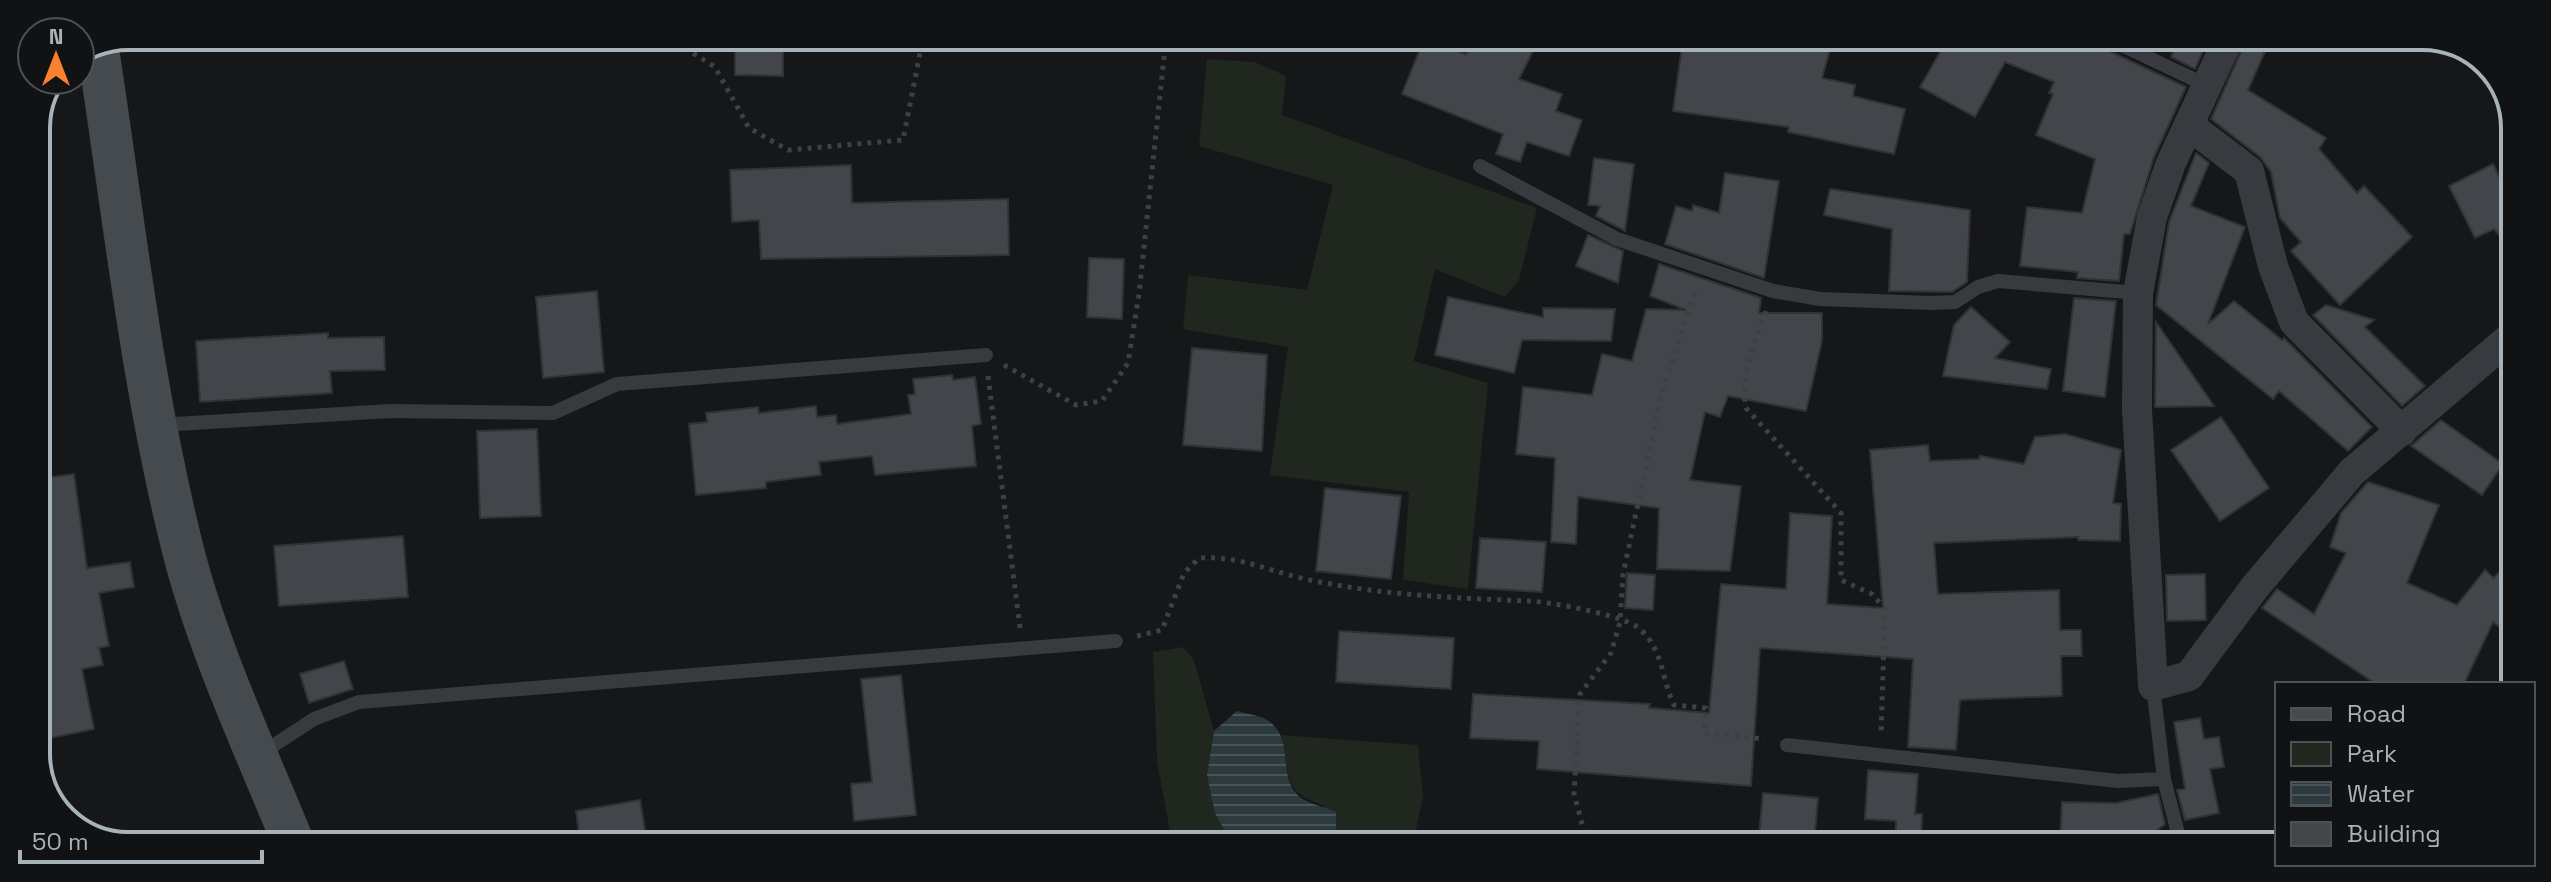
<svg xmlns="http://www.w3.org/2000/svg" width="2551" height="882" viewBox="0 0 2551 882" font-family="'Space Grotesk',sans-serif">
<defs>
<pattern id="water-rules" width="6" height="5" patternUnits="userSpaceOnUse" patternTransform="scale(2)"><rect width="6" height="5" fill="#2c3a3d"/><path d="M0 2.5h6" fill="none" stroke="#485457"/></pattern>
</defs>
<rect width="100%" height="100%" fill="#161719"/>
<!-- green -->
<path fill="#1f271e" d="M 1207,59 L 1255,62 L 1286,76 L 1282,115 L 1537,208 L 1519,280 L 1505,297 L 1435,269 L 1414,361 L 1488,383 L 1468,589 L 1403,580 L 1409,492 L 1270,475 L 1288,347 L 1183,329 L 1188,275 L 1307,290 L 1333,185 L 1199,146 Z
M 1183,647 L 1194,660 L 1214,731 L 1207,775 L 1227,835 L 1247,844 L 1172,843 L 1157,761 L 1153,652 Z
M 1281,735 L 1418,745 L 1423,797 L 1413,844 L 1330,844 L 1336,831 L 1323,805 C 1278,791 1292,772 1281,735 Z"/>
<!-- water -->
<path fill="url(#water-rules)" d="M 1237,711 C 1246,714 1259,715 1267,720 C 1297,739 1275,778 1301,798 C 1309,804 1326,807 1336,812 L 1336,831 L 1330,844 L 1247,844 L 1227,835 L 1215,813 L 1207,775 L 1214,731 Z"/>
<!-- building -->
<path fill="#424549" stroke="#303235" stroke-width="2" d="M 735,37 L 783,37 L 783,76 L 735,75 Z
M 1424,39 L 1466,54 L 1474,39 L 1539,39 L 1519,79 L 1562,94 L 1556,111 L 1582,120 L 1569,156 L 1527,142 L 1520,162 L 1496,154 L 1503,134 L 1402,94 Z
M 1683,39 L 1833,39 L 1822,78 L 1855,85 L 1853,96 L 1905,109 L 1894,154 L 1788,132 L 1789,127 L 1673,111 Z
M 1947,40 L 2086,40 L 2186,87 L 2154,157 L 2130,234 L 2124,234 L 2119,281 L 2077,278 L 2078,272 L 2020,266 L 2027,207 L 2082,213 L 2095,159 L 2036,135 L 2053,94 L 2049,93 L 2054,82 L 2005,62 L 1975,117 L 1920,87 Z
M 2178,40 L 2208,40 L 2195,69 L 2171,57 Z
M 2246,40 L 2270,40 L 2248,90 L 2326,138 L 2319,149 L 2357,193 L 2364,186 L 2412,237 L 2340,305 L 2291,251 L 2301,242 L 2280,218 L 2271,172 L 2260,157 L 2211,119 Z
M 2196,153 L 2209,163 L 2191,206 L 2245,227 L 2208,324 L 2234,301 L 2282,340 L 2284,338 L 2372,427 L 2348,451 L 2279,391 L 2273,399 L 2156,305 L 2169,222 Z
M 1594,158 L 1634,164 L 1625,231 L 1596,216 L 1600,206 L 1588,205 Z
M 2493,164 L 2514,207 L 2514,252 L 2494,229 L 2475,238 L 2449,186 Z
M 851,165 L 852,203 L 1008,199 L 1009,255 L 761,259 L 759,220 L 732,222 L 730,170 Z
M 1725,173 L 1779,181 L 1764,278 L 1665,244 L 1676,206 L 1692,211 L 1693,205 L 1719,213 Z
M 1830,189 L 1970,210 L 1967,282 L 1952,292 L 1889,291 L 1892,229 L 1824,215 Z
M 1588,235 L 1623,251 L 1618,283 L 1576,266 Z
M 1089,258 L 1124,259 L 1122,319 L 1087,317 Z
M 1659,264 L 1761,298 L 1759,313 L 1822,313 L 1822,341 L 1806,411 L 1728,396 L 1720,417 L 1705,412 L 1690,480 L 1741,486 L 1730,571 L 1657,569 L 1659,508 L 1578,497 L 1576,544 L 1551,542 L 1555,458 L 1516,454 L 1523,387 L 1592,395 L 1602,354 L 1632,361 L 1646,309 L 1686,310 L 1650,296 Z
M 597,291 L 604,372 L 543,378 L 536,297 Z
M 1448,297 L 1543,317 L 1543,308 L 1615,309 L 1611,341 L 1522,340 L 1514,373 L 1435,355 Z
M 2074,298 L 2116,301 L 2105,397 L 2063,391 Z
M 2326,305 L 2374,320 L 2365,327 L 2425,386 L 2402,406 L 2313,315 Z
M 1971,307 L 2010,342 L 1995,358 L 2051,369 L 2047,389 L 1943,376 L 1954,325 Z
M 2156,322 L 2214,406 L 2155,407 Z
M 328,333 L 328,338 L 384,337 L 385,370 L 330,371 L 332,393 L 200,402 L 196,341 Z
M 1192,348 L 1267,355 L 1262,451 L 1183,445 Z
M 952,375 L 953,380 L 975,377 L 981,424 L 972,426 L 976,466 L 875,475 L 872,456 L 819,462 L 821,475 L 766,482 L 766,488 L 696,495 L 689,424 L 707,422 L 706,413 L 758,407 L 759,413 L 816,406 L 817,417 L 836,415 L 837,424 L 911,414 L 908,395 L 915,394 L 913,379 Z
M 2221,417 L 2269,488 L 2220,521 L 2171,450 Z
M 2441,420 L 2503,464 L 2482,495 L 2411,446 Z
M 537,429 L 541,516 L 480,518 L 477,431 Z
M 2065,434 L 2121,450 L 2113,503 L 2121,504 L 2120,541 L 2078,540 L 2078,537 L 1934,543 L 1938,594 L 2059,590 L 2060,630 L 2081,630 L 2082,656 L 2061,656 L 2062,696 L 1960,700 L 1956,750 L 1908,747 L 1913,659 L 1760,648 L 1751,786 L 1537,769 L 1539,741 L 1470,738 L 1473,694 L 1650,704 L 1649,708 L 1709,713 L 1721,584 L 1786,589 L 1790,513 L 1832,516 L 1827,604 L 1883,608 L 1870,450 L 1928,445 L 1930,461 L 1979,459 L 1980,456 L 2024,464 L 2035,437 Z
M 74,474 L 87,568 L 130,562 L 134,587 L 99,593 L 109,646 L 99,648 L 103,665 L 82,669 L 94,729 L 36,741 L 36,479 Z
M 2368,482 L 2439,505 L 2407,583 L 2457,605 L 2485,570 L 2494,578 L 2512,556 L 2511,636 L 2493,622 L 2464,684 L 2376,684 L 2262,608 L 2277,589 L 2314,614 L 2346,553 L 2330,547 L 2341,513 Z
M 1325,488 L 1401,496 L 1391,579 L 1316,571 Z
M 403,536 L 408,597 L 279,606 L 274,546 Z
M 1480,538 L 1546,542 L 1542,592 L 1476,588 Z
M 1627,573 L 1655,575 L 1653,610 L 1625,608 Z
M 2205,574 L 2206,620 L 2167,621 L 2166,575 Z
M 1339,631 L 1454,638 L 1451,689 L 1336,682 Z
M 344,661 L 353,689 L 309,703 L 300,674 Z
M 901,675 L 916,815 L 854,821 L 851,784 L 872,782 L 861,679 Z
M 2200,718 L 2204,739 L 2219,737 L 2224,767 L 2210,769 L 2219,813 L 2185,820 L 2177,790 L 2185,789 L 2174,722 Z
M 1868,770 L 1918,774 L 1915,814 L 1922,814 L 1921,845 L 1895,845 L 1896,821 L 1865,819 Z
M 1763,793 L 1818,798 L 1814,845 L 1758,845 Z
M 2158,794 L 2165,824 L 2156,831 L 2160,845 L 2060,845 L 2062,802 L 2116,803 Z
M 640,800 L 647,842 L 580,842 L 576,811 Z"/>
<g fill="none" stroke-linecap="round" stroke-linejoin="round">
<!-- path -->
<path stroke="#3d4145" stroke-width="5" stroke-dasharray="4 6" stroke-linecap="butt" d="M 668,37 L 715,67 L 749,128 L 788,150 L 903,140 L 923,38
M 1766,311 C 1755,343 1740,374 1746,408 L 1841,513 L 1841,580 L 1872,594 L 1885,609 L 1881,735
M 1004,365 L 1076,405 L 1102,401 L 1128,363 L 1139,294 L 1166,38
M 988,376 L 1020,628
M 1137,636 L 1162,630 L 1184,573 L 1199,558 C 1241,556 1266,570 1305,579 C 1378,595 1455,598 1529,601 C 1551,602 1624,615 1640,629 C 1664,651 1661,678 1674,705 L 1706,708 L 1704,733 L 1765,739
M 1584,844 L 1584,831 L 1574,794 L 1580,694 L 1611,653 L 1620,622 L 1623,574 L 1660,400 L 1696,288"/>
<!-- lane -->
<path stroke="#373a3e" stroke-width="14" d="M 2111,40 L 2208,86
M 1480,166 L 1617,239 L 1773,291 L 1820,299 L 1931,303 L 1955,302 L 1978,287 L 1998,281 L 2138,293
M 159,425 L 390,411 L 553,413 L 617,384 L 986,355
M 2153,686 L 2164,779 L 2181,845
M 1787,745 L 2118,781 L 2164,779
M 262,753 L 314,719 L 359,702 L 1116,641"/>
<!-- street -->
<path stroke="#373a3e" stroke-width="30" d="M 2228,40 L 2171,163 L 2152,217 L 2138,293 L 2137,409 L 2153,686 L 2189,676 L 2255,587 L 2352,472 L 2513,335
M 2190,126 L 2249,171 L 2273,266 L 2294,322 L 2402,431"/>
<!-- secondary -->
<path stroke="#454a4e" stroke-width="42" d="M 98,49 C 124,218 142,391 185,558 C 211,655 255,749 293,842"/>
</g>
<!-- crop -->
<path d="M0 0H2551V882H0ZM128 50H2423A78 78 0 0 1 2501 128V754A78 78 0 0 1 2423 832H128A78 78 0 0 1 50 754V128A78 78 0 0 1 128 50Z" fill="#111214" fill-rule="evenodd"/>
<path fill="none" stroke="#a8b2b9" stroke-width="4" d="M128 50H2423A78 78 0 0 1 2501 128V754A78 78 0 0 1 2423 832H128A78 78 0 0 1 50 754V128A78 78 0 0 1 128 50Z"/>
<!-- legend -->
<rect x="2275" y="682" width="260" height="184" fill="#111214" stroke="#4d5256" stroke-width="2"/>
<rect x="2291" y="708" width="40" height="12" fill="#454a4e" stroke="#4d5256" stroke-width="2"/>
<text x="2347" y="722" font-size="24" fill="#a8b2b9">Road</text>
<rect x="2291" y="742" width="40" height="24" fill="#1f271e" stroke="#4d5256" stroke-width="2"/>
<text x="2347" y="762" font-size="24" fill="#a8b2b9">Park</text>
<rect x="2291" y="782" width="40" height="24" fill="url(#water-rules)" stroke="#4d5256" stroke-width="2"/>
<text x="2347" y="802" font-size="24" fill="#a8b2b9">Water</text>
<rect x="2291" y="822" width="40" height="24" fill="#424549" stroke="#4d5256" stroke-width="2"/>
<text x="2347" y="842" font-size="24" fill="#a8b2b9">Building</text>
<!-- north arrow -->
<g transform="translate(56 56)"><circle r="38" fill="#111214" stroke="#4d5256" stroke-width="2"/>
<path d="M0-6L14 30L0 20L-14 30Z" fill="#f9802e"/>
<text y="-12" font-size="22" font-weight="bold" text-anchor="middle" fill="#a8b2b9">N</text>
</g>
<!-- scale -->
<path d="M20 850v12h242v-12" fill="none" stroke="#a8b2b9" stroke-width="4"/>
<text x="32" y="850" font-size="24" fill="#a8b2b9" stroke="#111214" stroke-width="6" paint-order="stroke">50 m</text>
</svg>
